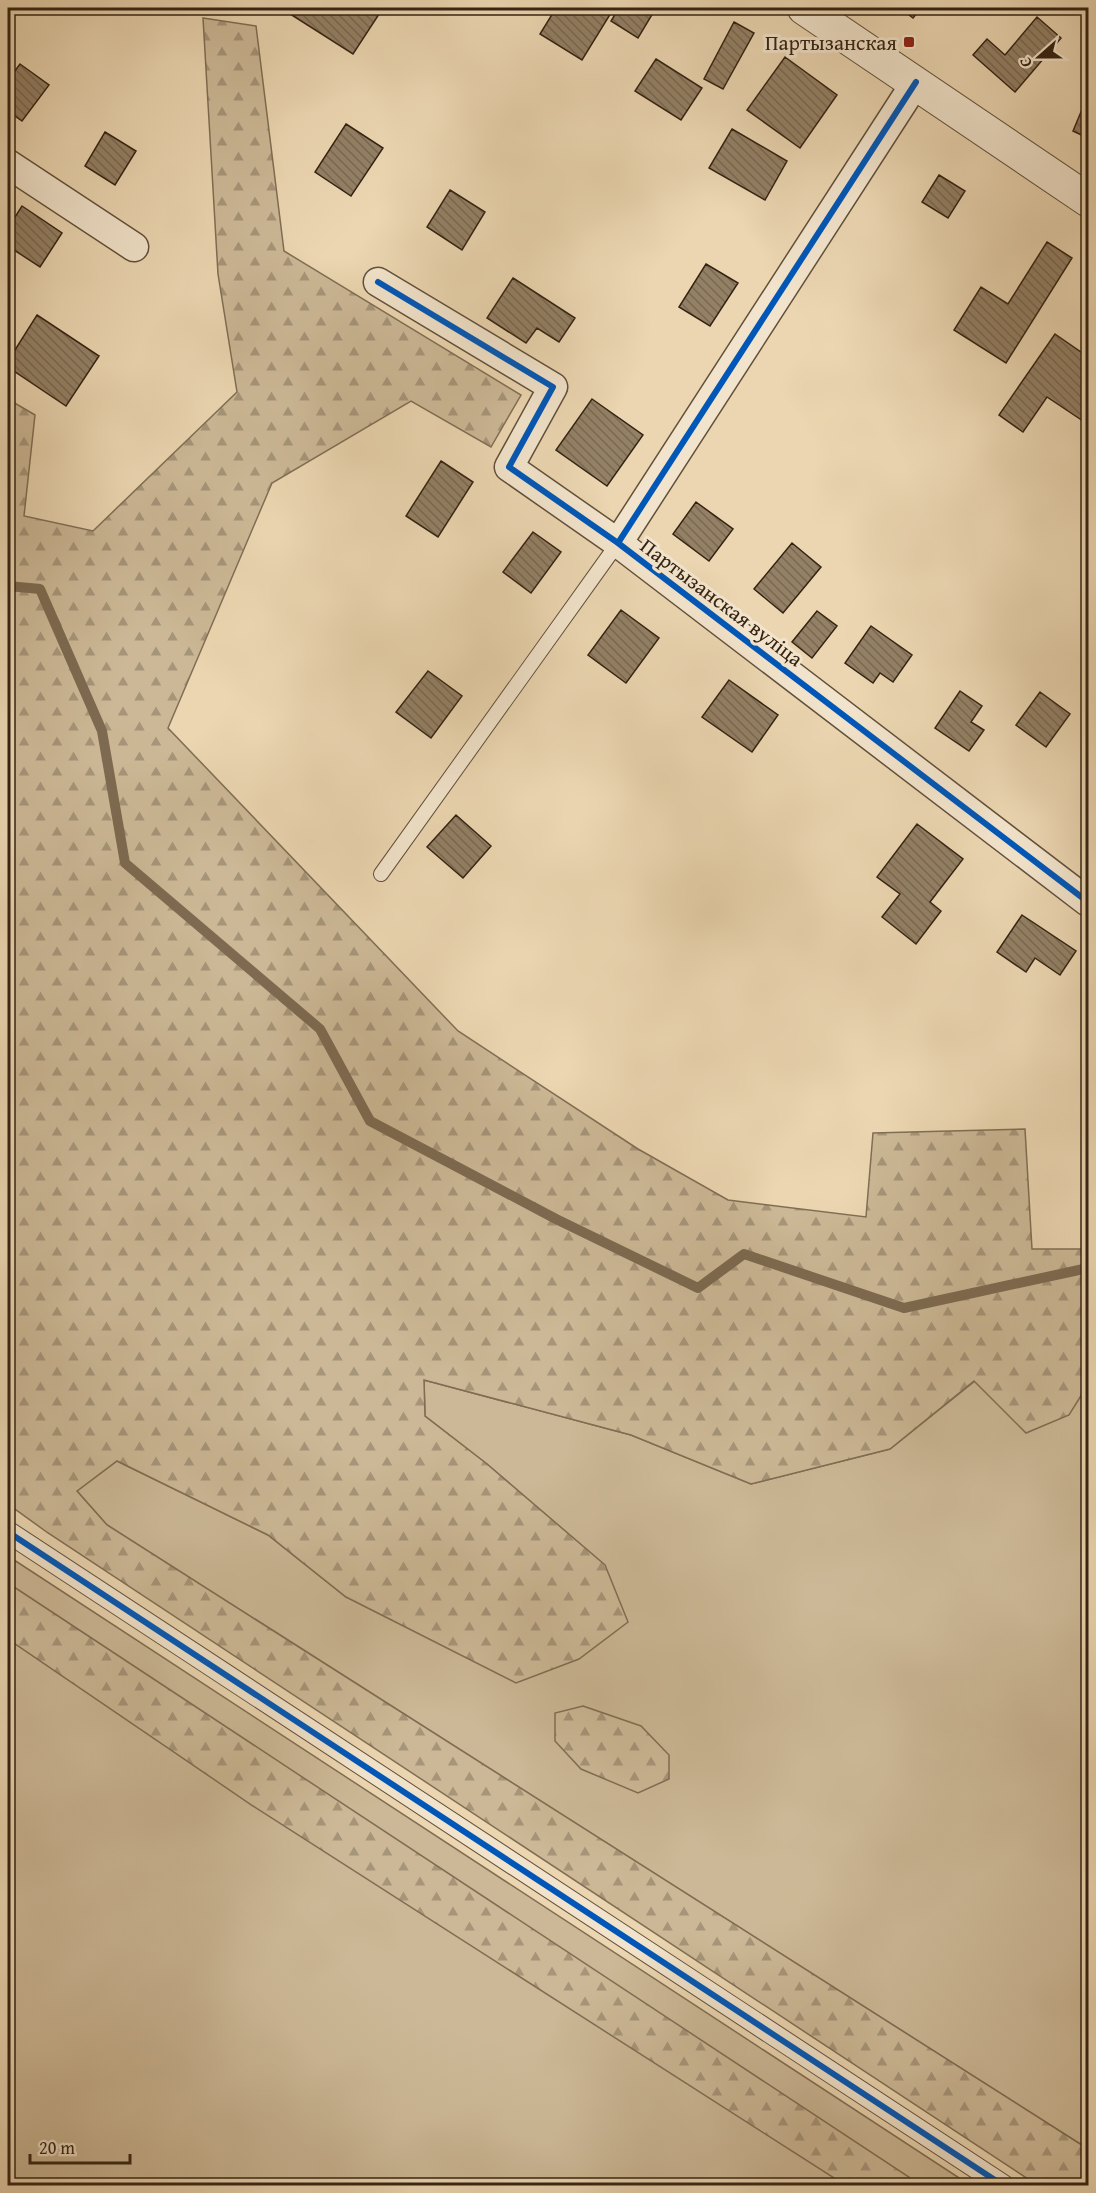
<svg xmlns="http://www.w3.org/2000/svg" width="1096" height="2193" viewBox="0 0 1096 2193" font-family="'Gentium Book Plus',serif">
<defs>
<pattern id="forest-firs" width="22" height="20" patternUnits="userSpaceOnUse" patternTransform="scale(1.5)"><rect width="22" height="20" fill="#ccb896"/><path d="M5 1l3.5 6h-7zM16 11l3.5 6h-7z" fill="#a69579"/></pattern>
<pattern id="building-back-hatch" width="6" height="6" patternUnits="userSpaceOnUse" patternTransform="scale(1.5)"><rect width="6" height="6" fill="#938065"/><path d="M-1 5l2 2M0 0l6 6M5-1l2 2" fill="none" stroke="#796852"/></pattern>
</defs>
<rect width="100%" height="100%" fill="#ebd6b1"/>
<filter id="stains"><feTurbulence type="fractalNoise" baseFrequency=".00333" numOctaves="4"/><feColorMatrix values="0 0 0 0 .2 0 0 0 0 .09 0 0 0 0 .02 0 0 0 .5 -.17"/></filter>
<radialGradient id="worn" r=".72"><stop offset=".6" stop-color="#630" stop-opacity="0"/><stop offset="1" stop-color="#630" stop-opacity=".3"/></radialGradient>
<!-- grass -->
<path fill="#ccb896" stroke="#806e54" stroke-width="1.5" d="M 424,1380 L 631,1435 L 751,1484 L 890,1449 L 975,1381 L 1082,1394 L 1088,1397 L 1088,2149 L 107,1525 L 77,1491 L 117,1461 L 268,1535 L 346,1597 L 604,1565 L 487,1464 L 425,1416 Z
M 8,1556 L 970,2185 L 8,2185 Z"/>
<!-- forest -->
<path fill="url(#forest-firs)" stroke="#806e54" stroke-width="1.5" d="M 203,18 L 256,26 L 284,251 L 521,395 L 491,447 L 411,401 L 272,483 L 168,728 L 458,1031 L 638,1149 L 728,1200 L 866,1217 L 873,1133 L 1025,1129 L 1032,1249 L 1088,1249 L 1088,1397 L 1082,1394 L 1069,1415 L 1026,1433 L 974,1381 L 890,1449 L 751,1484 L 631,1435 L 424,1380 L 425,1416 L 487,1464 L 605,1565 L 628,1622 L 579,1659 L 516,1683 L 346,1597 L 268,1535 L 117,1461 L 77,1491 L 107,1525 L 1088,2149 L 1088,2185 L 1037,2185 L 48,1533 L 8,1504 L 8,399 L 35,415 L 24,516 L 93,531 L 237,392 L 218,274 Z
M 8,1583 L 921,2185 L 845,2185 L 253,1806 L 8,1639 Z
M 583,1706 L 641,1726 L 669,1755 L 669,1779 L 638,1793 L 581,1769 L 555,1741 L 555,1713 Z"/>
<g fill="none" stroke-linecap="round" stroke-linejoin="round">
<!-- stream -->
<path stroke="#7d6a51" stroke-width="10" d="M 8,586 L 40,589 L 102,731 L 125,863 L 320,1029 L 370,1121 L 556,1219 L 698,1288 L 744,1254 L 904,1308 L 1088,1268"/>
</g>
<!-- building -->
<path fill="url(#building-back-hatch)" stroke="#342312" stroke-width="1.5" d="M 290,8 L 383,8 L 353,54 L 287,12 Z
M 556,8 L 614,8 L 582,60 L 540,34 Z
M 619,8 L 656,8 L 638,38 L 611,21 Z
M 900,8 L 921,8 L 913,18 Z
M 1037,17 L 1061,38 L 1015,92 L 973,55 L 987,39 L 1005,55 Z
M 734,22 L 754,33 L 723,89 L 704,79 Z
M 785,57 L 837,95 L 800,148 L 747,110 Z
M 656,59 L 702,88 L 681,120 L 635,91 Z
M 20,64 L 49,85 L 22,121 L 8,111 L 8,80 Z
M 1088,95 L 1088,138 L 1073,131 Z
M 346,124 L 383,148 L 351,196 L 315,172 Z
M 732,129 L 787,161 L 765,200 L 709,168 Z
M 105,132 L 136,151 L 115,185 L 85,166 Z
M 939,175 L 965,191 L 948,218 L 922,202 Z
M 450,190 L 485,212 L 462,250 L 427,227 Z
M 22,206 L 62,233 L 40,267 L 8,246 L 8,228 Z
M 1047,242 L 1072,258 L 1006,363 L 954,330 L 981,287 L 1008,304 Z
M 706,264 L 738,283 L 710,326 L 679,307 Z
M 513,278 L 575,318 L 559,342 L 537,328 L 526,343 L 487,318 Z
M 37,315 L 99,356 L 66,406 L 8,367 L 8,361 Z
M 1055,334 L 1088,357 L 1088,413 L 1083,421 L 1047,397 L 1023,432 L 999,415 Z
M 592,399 L 643,435 L 607,486 L 556,450 Z
M 441,461 L 473,482 L 438,537 L 406,516 Z
M 696,502 L 733,529 L 709,561 L 673,534 Z
M 533,532 L 561,552 L 531,593 L 503,572 Z
M 792,543 L 821,567 L 783,613 L 754,589 Z
M 621,610 L 659,638 L 626,683 L 588,655 Z
M 817,611 L 837,626 L 812,658 L 792,642 Z
M 871,626 L 912,655 L 893,682 L 880,673 L 873,683 L 845,663 Z
M 428,671 L 462,696 L 431,738 L 396,712 Z
M 729,680 L 778,715 L 752,752 L 702,717 Z
M 960,691 L 982,706 L 971,722 L 984,730 L 969,751 L 935,728 Z
M 1040,692 L 1070,714 L 1046,747 L 1016,725 Z
M 456,815 L 491,846 L 463,878 L 427,847 Z
M 917,824 L 963,859 L 930,902 L 941,911 L 916,944 L 882,917 L 900,894 L 877,877 Z
M 1022,915 L 1076,951 L 1060,975 L 1035,958 L 1026,972 L 997,952 Z"/>
<g fill="none" stroke-linecap="round" stroke-linejoin="round">
<defs>
<path id="service" d="M 381,874 L 618,543"/>
<path id="pedestrian" d="M 8,1532 L 1004,2186"/>
<path id="minor" d="M 8,164 L 134,247
M 378,282 L 553,387 L 509,467 L 618,543 L 1088,902
M 618,543 L 916,82"/>
<path id="tertiary" d="M 804,8 L 1088,200"/>
</defs>
<!-- service casing -->
<use href="#service" stroke="#62503a" stroke-width="16"/>
<!-- pedestrian casing -->
<use href="#pedestrian" stroke="#62503a" stroke-width="23"/>
<!-- minor casing -->
<use href="#minor" stroke="#62503a" stroke-width="31"/>
<!-- tertiary casing -->
<use href="#tertiary" stroke="#62503a" stroke-width="35"/>
<!-- service -->
<use href="#service" stroke="#f2e4cc" stroke-width="14"/>
<!-- pedestrian -->
<use href="#pedestrian" stroke="#f2e4cc" stroke-width="21"/>
<!-- minor -->
<use href="#minor" stroke="#f2e4cc" stroke-width="28"/>
<!-- tertiary -->
<use href="#tertiary" stroke="#f2e4cc" stroke-width="33"/>
<defs>
<path id="cycleway" d="M 378,282 L 553,387 L 509,467 L 618,543 L 1088,902
M 618,543 L 916,82
M 8,1532 L 1004,2186"/>
</defs>
<!-- cycleway casing -->
<use href="#cycleway" stroke="#f2e4cc" stroke-width="10"/>
<!-- cycleway -->
<use href="#cycleway" stroke="#0057b8" stroke-width="6"/>
</g>
<!-- markers -->
<rect fill="#8f2418" stroke="#f2e4cc" stroke-width="2" x="903" y="36" width="12" height="12" rx="3"/>
<g text-anchor="middle" dominant-baseline="central" stroke-width="6" stroke-linejoin="round" paint-order="stroke">
<!-- poi labels -->
<g font-size="21" fill="#342312" stroke="#f2e4cc" text-anchor="end">
<text x="897" y="42">Партызанская</text>
</g>
<!-- street labels -->
<g font-size="21" fill="#342312" stroke="#f2e4cc">
<text transform="translate(722 602) rotate(37)">Партызанская вуліца</text>
</g>
</g>
<!-- margin -->
<rect width="1096" height="2193" fill="none" stroke="#ebd6b1" stroke-width="30"/>
<rect x="9" y="9" width="1078" height="2175" fill="none" stroke="#342312" stroke-width="3"/>
<rect x="15" y="15" width="1066" height="2163" fill="none" stroke="#342312" stroke-width="1.5"/>
<!-- north arrow -->
<g transform="translate(1039 57) rotate(249)" stroke="#f2e4cc" stroke-width="4.5" paint-order="stroke">
<path d="M0-4.5L10 22L0 15L-10 22Z" fill="#342312"/>
<text y="-9" font-size="16" font-weight="bold" text-anchor="middle" fill="#342312">С</text>
</g>
<!-- scale -->
<path d="M30 2154v9h100v-9" fill="none" stroke="#342312" stroke-width="3"/>
<text x="39" y="2154" font-size="18" fill="#342312" stroke="#f2e4cc" stroke-width="4.5" paint-order="stroke">20 m</text>
<rect width="100%" height="100%" filter="url(#stains)"/>
<rect width="100%" height="100%" fill="url(#worn)"/>
</svg>
